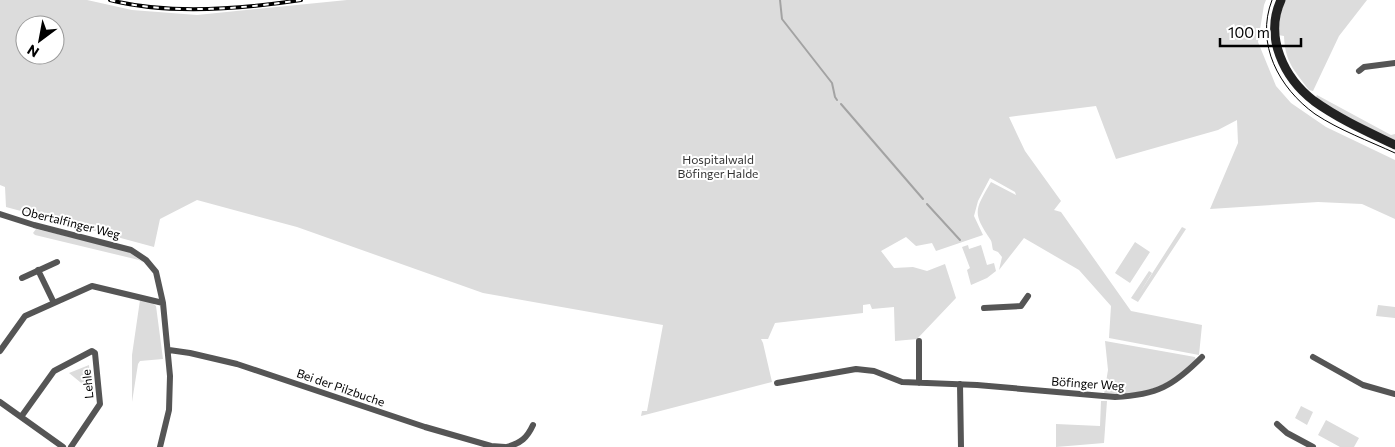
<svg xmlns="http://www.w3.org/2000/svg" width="1395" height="447" viewBox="0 0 1395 447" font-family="Commissioner,sans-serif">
<rect width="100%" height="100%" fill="#fff"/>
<!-- green -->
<path fill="#dcdcdc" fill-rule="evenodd" d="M 0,0 L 87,0 L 132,10 L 197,15 L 347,0 L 1266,0 L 1264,5 L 1258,42 L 1276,86 L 1291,103 L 1326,127 L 1395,160 L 1395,219 L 1362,204 L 1318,202 L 1210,209 L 1238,143 L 1237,120 L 1218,130 L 1116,159 L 1096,106 L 1009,117 L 1025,151 L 1061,201 L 1054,210 L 1061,212 L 1131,311 L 1202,325 L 1199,355 L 1109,338 L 1111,306 L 1079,270 L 1024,238 L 999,270 L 1002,257 L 998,252 L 993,250 C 992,246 992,241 990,239 C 972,212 975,210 991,182 L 1016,195 L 1015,192 L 990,178 L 978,201 L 974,216 L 983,235 L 936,251 L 932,243 L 916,246 L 906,237 L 881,251 L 894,268 L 913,267 L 927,271 L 945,264 L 956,298 L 917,339 L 895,341 L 894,307 L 872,309 L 870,304 L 863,305 L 863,313 L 775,323 L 768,339 L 761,339 L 763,343 L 772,382 L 641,416 L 642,411 L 647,411 L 663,325 L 483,293 L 297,227 L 197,200 L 160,219 L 154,247 L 6,207 L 5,187 L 0,185 ZM 25,25 L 55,25 L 55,55 L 25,55 Z
M 1285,0 L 1367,0 L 1339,36 L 1313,91 L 1309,90 C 1294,70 1285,62 1284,36 L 1278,35 L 1280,16 Z
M 1317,95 L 1391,135 L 1395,134 L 1395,142 L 1351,120 L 1315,98 Z
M 1182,227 L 1186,229 L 1138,302 L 1131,298 L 1149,271 L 1152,273 L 1139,294 Z
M 36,229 L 117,248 L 129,252 L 145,264 L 139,260 L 35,235 L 33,233 Z
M 1135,242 L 1150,252 L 1130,283 L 1115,273 Z
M 968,245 L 969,249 L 981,245 L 987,265 L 994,263 L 996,271 L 987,278 L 971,285 L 967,270 L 970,268 L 962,247 Z
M 140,300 L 151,302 L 156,306 L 163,359 L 140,361 L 138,364 L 132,402 L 132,355 Z
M 1378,305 L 1395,307 L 1395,318 L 1376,316 Z
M 1105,341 L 1195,357 L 1196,360 C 1164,390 1146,394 1104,394 L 1108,370 Z
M 89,365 L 91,391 L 69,373 Z
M 1101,401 L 1107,401 L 1104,443 L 1056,447 L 1056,424 L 1100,426 Z
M 1301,406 L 1313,412 L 1307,425 L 1295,418 Z
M 1326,420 L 1359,438 L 1354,447 L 1340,447 L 1318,435 Z"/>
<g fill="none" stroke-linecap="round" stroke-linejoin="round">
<!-- stream -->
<path stroke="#a3a3a3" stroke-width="2" d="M 780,0 L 782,19 L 832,83 L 835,97 L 837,100
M 841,104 L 923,199
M 927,204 L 960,240"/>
<!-- street -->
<path stroke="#555" stroke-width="6" d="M 1359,71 L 1364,67 L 1395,63
M 0,214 L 34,225 L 131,250 L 146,260 L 156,272 L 163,303 L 170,376 L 169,410 L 160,447
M 38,270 L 54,303
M 22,278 L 57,262
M 984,308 L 1021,306 L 1028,296
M 919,341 L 919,383
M 169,350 L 190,353 L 237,364 L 425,427 L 491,446 L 505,447
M 0,351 L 25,316 L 92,286 L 163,303
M 1313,357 L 1363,385 L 1395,394
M 777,383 L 856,369 L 874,371 L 902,382 L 977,385 L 1115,397 C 1157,395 1173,386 1202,357
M 960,384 L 961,447
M 0,402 L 63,447
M 21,417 L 54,371 L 92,351 L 95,353 L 100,404 L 71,447
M 1277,424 L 1287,433 L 1313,447
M 507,447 C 521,443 527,438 533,425"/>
<!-- secondary -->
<path stroke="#222" stroke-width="9" d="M 1281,0 C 1264,37 1284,78 1314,101 C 1339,119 1368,132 1395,145"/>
<!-- tram -->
<path stroke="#000" stroke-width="1" d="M 1272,0 C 1255,44 1279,88 1315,114 C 1339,130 1369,141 1395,153"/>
<defs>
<path id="rail" d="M 110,0 C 168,15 242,9 301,0"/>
</defs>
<!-- rail casing -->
<use href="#rail" stroke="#000" stroke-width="4"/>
<!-- rail -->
<use href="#rail" stroke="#fff" stroke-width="2" stroke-dasharray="5.5" stroke-linecap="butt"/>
</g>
<g text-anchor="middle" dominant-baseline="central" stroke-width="4" stroke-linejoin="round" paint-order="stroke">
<!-- park labels -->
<g font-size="12" fill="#333" stroke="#fff">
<text x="718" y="159">Hospitalwald<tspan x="718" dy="14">Böfinger Halde</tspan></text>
</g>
<!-- street labels -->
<g font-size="12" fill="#000" stroke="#fff">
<text transform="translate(71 222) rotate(14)">Obertalfinger Weg</text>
<text transform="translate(1088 383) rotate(4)">Böfinger Weg</text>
<text transform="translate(87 384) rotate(-96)">Lehle</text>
<text transform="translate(341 387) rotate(19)">Bei der Pilzbuche</text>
</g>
</g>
<!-- north arrow -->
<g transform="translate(40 40) rotate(212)"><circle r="24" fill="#ffffff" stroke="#999999"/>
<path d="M0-4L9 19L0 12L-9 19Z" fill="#000000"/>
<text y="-8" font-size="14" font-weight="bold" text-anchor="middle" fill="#000000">N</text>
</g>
<!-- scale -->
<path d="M1220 38v8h81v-8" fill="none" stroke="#000000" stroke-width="2.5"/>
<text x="1228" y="38" font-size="15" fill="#000000" stroke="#ffffff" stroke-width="4" paint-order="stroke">100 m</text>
</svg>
